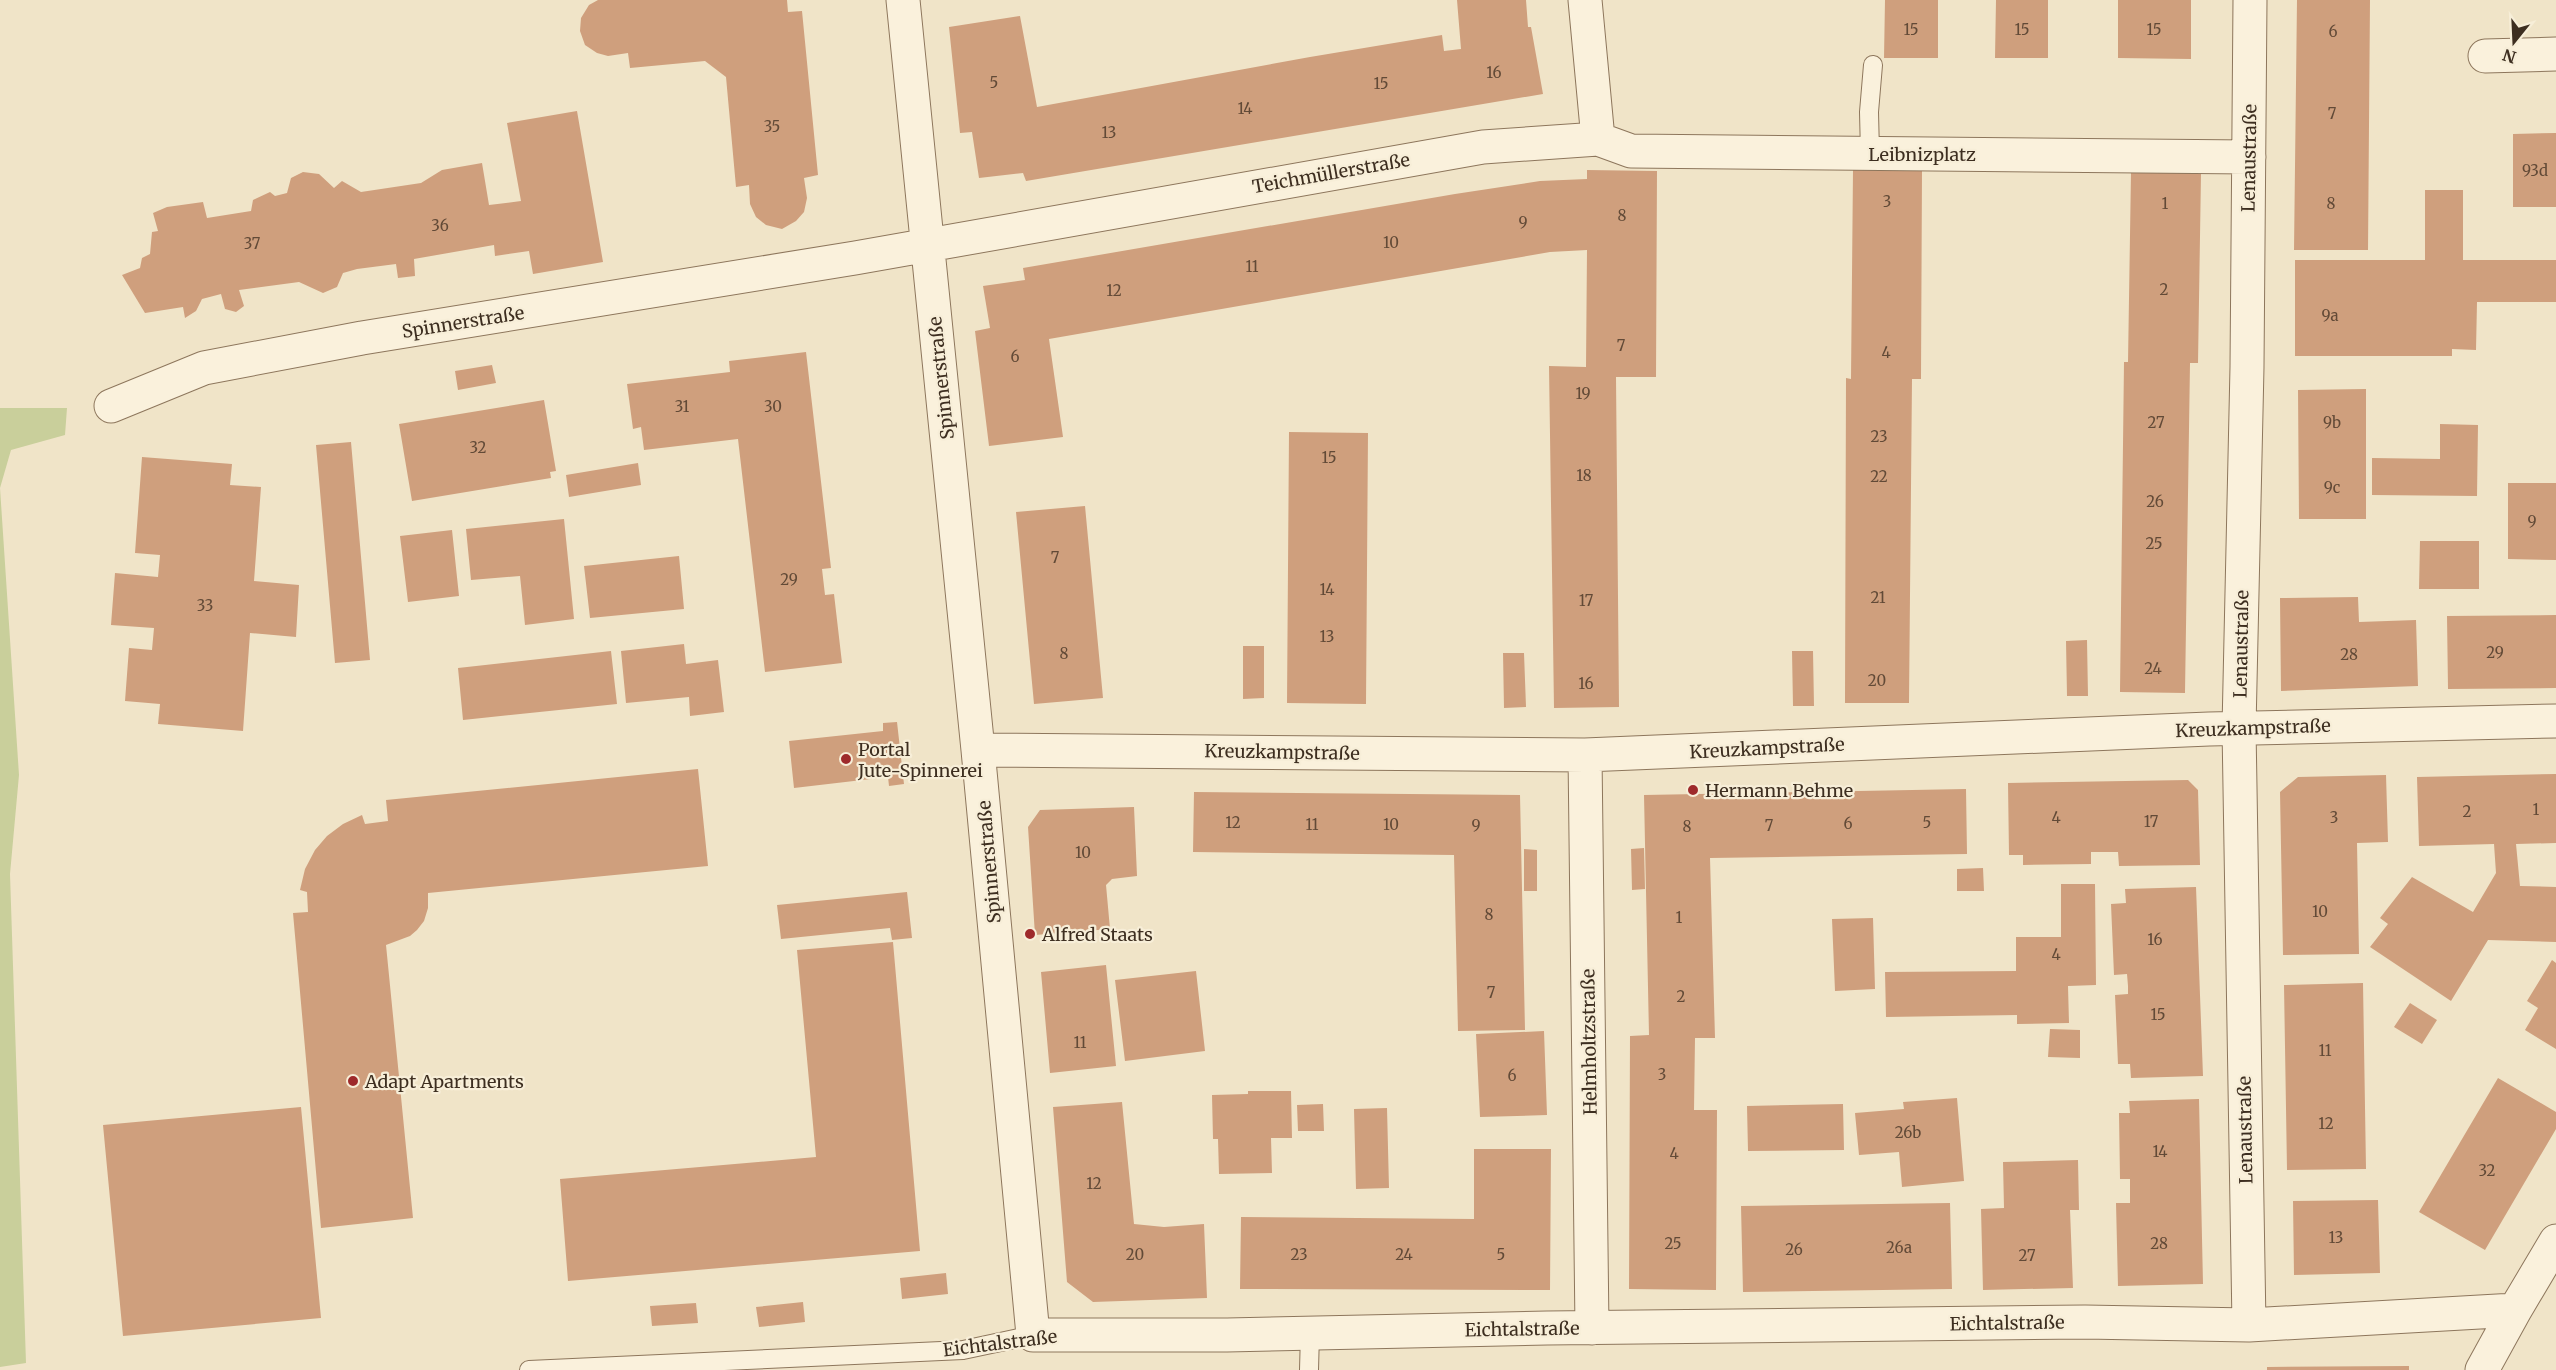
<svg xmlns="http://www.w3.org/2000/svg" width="2556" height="1370" viewBox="0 0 2556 1370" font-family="Merriweather,serif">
<rect width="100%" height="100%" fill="#f0e4c8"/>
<!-- green -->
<path fill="#c9cf9b" d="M 0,408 L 67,408 L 65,435 L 11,450 L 0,488 L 19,775 L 10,874 L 26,1363 L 0,1367 Z"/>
<!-- building -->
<path fill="#cf9f7d" d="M 598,0 L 787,0 L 788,12 L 802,11 L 818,175 L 804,178 L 807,198 L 804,212 L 796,221 L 782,229 L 766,225 L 756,217 L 750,204 L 749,185 L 736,187 L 726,77 L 705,61 L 630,68 L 628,53 L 608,56 L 597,53 L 585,45 L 580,31 L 581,18 L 589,5 Z
M 1457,0 L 1526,0 L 1528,27 L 1531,27 L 1543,94 L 1026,181 L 1023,173 L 979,178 L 972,132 L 960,133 L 949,27 L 1020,16 L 1037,107 L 1310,57 L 1442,35 L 1444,51 L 1461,49 Z
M 1885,0 L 1938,0 L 1938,58 L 1884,58 Z
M 1996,0 L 2048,0 L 2048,58 L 1995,58 Z
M 2118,0 L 2191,0 L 2191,59 L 2118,58 Z
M 2297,0 L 2370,0 L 2368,250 L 2294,250 Z
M 577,111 L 603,262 L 533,274 L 529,251 L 495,256 L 494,245 L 414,259 L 415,276 L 398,278 L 396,264 L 357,269 L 343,273 L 337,287 L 323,293 L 299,282 L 239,290 L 244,306 L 236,312 L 225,309 L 221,294 L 202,299 L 196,311 L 185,318 L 183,307 L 145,313 L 122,275 L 140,268 L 142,258 L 150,254 L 152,232 L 158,231 L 153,213 L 167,207 L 203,202 L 207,218 L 251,211 L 253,200 L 270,192 L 275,196 L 287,193 L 291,178 L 303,172 L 319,174 L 334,188 L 342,181 L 361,192 L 421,183 L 442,170 L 482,163 L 489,205 L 521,201 L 507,123 Z
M 2556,133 L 2556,207 L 2513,207 L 2513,134 Z
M 1587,170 L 1657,171 L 1656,377 L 1616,377 L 1619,707 L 1554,708 L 1549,366 L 1586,367 L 1587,250 L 1550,252 L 1049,339 L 1063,437 L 989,446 L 975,331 L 990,328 L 983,286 L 1025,280 L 1023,268 L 1455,194 L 1540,181 L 1587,179 Z
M 1853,170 L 1922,171 L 1921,379 L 1912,379 L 1909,703 L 1845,703 L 1846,378 L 1851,379 Z
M 2131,172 L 2201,173 L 2198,363 L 2190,363 L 2185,693 L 2120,692 L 2124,362 L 2128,362 Z
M 2425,190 L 2463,190 L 2463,260 L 2556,260 L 2556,302 L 2477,302 L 2476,350 L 2452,349 L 2452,356 L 2295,356 L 2295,260 L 2425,260 Z
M 806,352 L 831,568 L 822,569 L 825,595 L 834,594 L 842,663 L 765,672 L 738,439 L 644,450 L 641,427 L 633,429 L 627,384 L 730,372 L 729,361 Z
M 492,365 L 496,383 L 458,390 L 455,371 Z
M 2366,389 L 2366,519 L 2299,519 L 2298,390 Z
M 544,400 L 556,471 L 550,472 L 551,478 L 412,501 L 399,424 Z
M 2440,424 L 2478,425 L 2477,496 L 2372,495 L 2372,458 L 2440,459 Z
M 1289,432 L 1368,433 L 1366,704 L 1287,703 Z
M 351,442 L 370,660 L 335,663 L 316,445 Z
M 142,457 L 232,464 L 230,485 L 261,487 L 254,581 L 299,585 L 296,637 L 250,633 L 243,731 L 158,724 L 160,704 L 125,701 L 129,648 L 152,650 L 154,628 L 111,625 L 115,573 L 158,577 L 160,555 L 135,553 Z
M 638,463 L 641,485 L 569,497 L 566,475 Z
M 2508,483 L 2556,483 L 2556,560 L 2508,559 Z
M 1085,506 L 1103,698 L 1034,704 L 1016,512 Z
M 564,519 L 574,619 L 525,625 L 520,576 L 471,580 L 466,529 Z
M 452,530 L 459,596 L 408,602 L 400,536 Z
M 2420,541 L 2479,541 L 2479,589 L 2419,589 Z
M 679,556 L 684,609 L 590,618 L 584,566 Z
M 2358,597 L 2359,622 L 2416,620 L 2418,686 L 2281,691 L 2280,598 Z
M 2556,615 L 2556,688 L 2448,689 L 2447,616 Z
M 2087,640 L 2088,696 L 2067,696 L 2066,641 Z
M 684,644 L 686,664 L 718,660 L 724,712 L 690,716 L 689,697 L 626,703 L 621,651 Z
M 1243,646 L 1264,646 L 1264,698 L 1243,699 Z
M 611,651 L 617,704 L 463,720 L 458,668 Z
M 1792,651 L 1813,651 L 1814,706 L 1793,706 Z
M 1503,653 L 1524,653 L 1526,707 L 1504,708 Z
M 897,722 L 904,784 L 889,786 L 888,777 L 794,788 L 789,741 L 883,731 L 883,723 Z
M 698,769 L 708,866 L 428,893 L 428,908 L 424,921 L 417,930 L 410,936 L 386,945 L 413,1218 L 321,1228 L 293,913 L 308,912 L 307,892 L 300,890 L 305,869 L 315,850 L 327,836 L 343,824 L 362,815 L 365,824 L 388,821 L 386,800 Z
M 2556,774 L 2556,843 L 2516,844 L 2520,886 L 2556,887 L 2556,942 L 2488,940 L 2451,1001 L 2370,947 L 2388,924 L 2380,918 L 2412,877 L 2473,912 L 2496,873 L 2494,844 L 2419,846 L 2417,777 Z
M 2386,775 L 2388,842 L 2357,843 L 2359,954 L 2283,955 L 2280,792 L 2298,777 Z
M 2188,780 L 2198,790 L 2200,865 L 2119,866 L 2118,852 L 2091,852 L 2091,864 L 2023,865 L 2023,855 L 2009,855 L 2008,783 Z
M 1966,789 L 1967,854 L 1710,858 L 1715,1038 L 1695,1038 L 1694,1110 L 1717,1110 L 1716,1290 L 1629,1289 L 1630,1036 L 1649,1035 L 1644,795 Z
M 1194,792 L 1520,795 L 1525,1030 L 1458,1031 L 1454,855 L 1193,852 Z
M 1134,807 L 1137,876 L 1112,879 L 1106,885 L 1110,929 L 1035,935 L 1028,827 L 1040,810 Z
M 1644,848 L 1645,889 L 1632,890 L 1631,849 Z
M 1524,849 L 1537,850 L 1537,891 L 1524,891 Z
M 1983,868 L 1984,891 L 1957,891 L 1957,869 Z
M 2061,884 L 2095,884 L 2096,985 L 2068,986 L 2069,1023 L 2017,1024 L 2017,1015 L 1886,1017 L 1885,972 L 2016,971 L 2016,937 L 2061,937 Z
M 2196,887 L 2203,1076 L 2131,1078 L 2130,1064 L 2118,1064 L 2115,995 L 2128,994 L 2128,986 L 2127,974 L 2114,975 L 2111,904 L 2126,903 L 2125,889 Z
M 907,892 L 912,938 L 892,940 L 890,928 L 781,939 L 777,905 Z
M 1873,918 L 1875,989 L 1835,991 L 1832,919 Z
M 893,942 L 920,1251 L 568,1281 L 560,1179 L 816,1157 L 797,950 Z
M 2552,960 L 2556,963 L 2556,1049 L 2525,1030 L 2538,1008 L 2527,1001 Z
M 1106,965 L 1116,1066 L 1050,1073 L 1041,972 Z
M 1196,971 L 1205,1051 L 1125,1061 L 1115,980 Z
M 2363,983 L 2366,1169 L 2287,1170 L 2284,985 Z
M 2410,1003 L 2437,1020 L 2422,1044 L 2394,1027 Z
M 2050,1029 L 2080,1030 L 2080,1058 L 2048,1057 Z
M 1544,1031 L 1547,1115 L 1480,1117 L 1476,1034 Z
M 2498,1078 L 2556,1112 L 2556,1129 L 2485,1250 L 2419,1212 Z
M 1248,1091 L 1291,1091 L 1292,1138 L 1271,1138 L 1272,1173 L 1219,1174 L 1218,1139 L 1213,1139 L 1212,1095 L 1248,1094 Z
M 1957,1098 L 1964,1181 L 1902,1187 L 1899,1152 L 1859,1155 L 1855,1113 L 1904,1109 L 1903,1102 Z
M 2199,1099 L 2203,1284 L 2118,1286 L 2116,1203 L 2130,1203 L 2130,1179 L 2120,1179 L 2119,1113 L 2130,1113 L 2129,1101 Z
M 1122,1102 L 1134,1224 L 1164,1227 L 1204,1224 L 1207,1298 L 1093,1302 L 1067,1282 L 1053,1107 Z
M 1323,1104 L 1324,1131 L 1298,1131 L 1297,1105 Z
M 1843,1104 L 1844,1150 L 1748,1151 L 1747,1106 Z
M 301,1107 L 321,1318 L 123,1336 L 103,1125 Z
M 1387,1108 L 1389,1188 L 1356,1189 L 1354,1109 Z
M 1474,1149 L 1551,1149 L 1550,1290 L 1240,1289 L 1241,1217 L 1474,1219 Z
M 2078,1160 L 2079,1210 L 2070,1210 L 2073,1288 L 1983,1290 L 1981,1209 L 2004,1208 L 2003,1162 Z
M 2378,1200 L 2380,1273 L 2294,1275 L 2293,1201 Z
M 1950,1203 L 1952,1289 L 1743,1292 L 1741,1206 Z
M 946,1273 L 948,1294 L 902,1299 L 900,1278 Z
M 803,1302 L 805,1322 L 759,1327 L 756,1307 Z
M 696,1303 L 698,1323 L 652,1326 L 650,1306 Z
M 2409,1366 L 2409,1370 L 2267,1370 L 2267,1367 Z"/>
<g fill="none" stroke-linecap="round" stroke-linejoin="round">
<defs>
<path id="service" d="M 1870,153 L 1869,112 L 1873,65
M 529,1370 L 963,1350 L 1033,1335
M 1309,1370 L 1310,1333"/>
<path id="minor" d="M 903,0 L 978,750 L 1033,1335 L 1227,1335 L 1547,1328 L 2085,1322 L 2249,1325 L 2515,1310 L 2556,1241
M 1585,0 L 1598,139
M 2485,56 L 2556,54
M 111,406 L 204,368 L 362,338 L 855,258 L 1483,147 L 1598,139 L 1631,151 L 2249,157
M 978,750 L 1585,755 L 2209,729 L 2556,721
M 1585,755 L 1592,1328
M 2249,1325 L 2239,728 L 2247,367 L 2250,0
M 2482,1370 L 2515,1310"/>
</defs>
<!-- service casing -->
<use href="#service" stroke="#8d765c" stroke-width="20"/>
<!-- minor casing -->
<use href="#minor" stroke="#8d765c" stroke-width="35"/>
<!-- service -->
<use href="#service" stroke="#faf1dc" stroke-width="18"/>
<!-- minor -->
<use href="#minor" stroke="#faf1dc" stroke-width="33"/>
</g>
<!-- markers -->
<g fill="#9e2a2b" stroke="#f7eed8" stroke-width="2">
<circle cx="846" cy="759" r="6"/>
<circle cx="1693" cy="790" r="6"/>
<circle cx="1030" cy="934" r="6"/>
<circle cx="353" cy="1081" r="6"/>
</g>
<g text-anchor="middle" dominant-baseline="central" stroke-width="4.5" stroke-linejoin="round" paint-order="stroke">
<!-- number labels -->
<g font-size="15" fill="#624a37">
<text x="1911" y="29">15</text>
<text x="2022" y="29">15</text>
<text x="2154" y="29">15</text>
<text x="2333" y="31">6</text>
<text x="1494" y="72">16</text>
<text x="994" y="82">5</text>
<text x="1381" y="83">15</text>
<text x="1245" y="108">14</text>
<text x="2332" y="113">7</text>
<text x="772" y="126">35</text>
<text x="1109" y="132">13</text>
<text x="2535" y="170">93d</text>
<text x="1887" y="201">3</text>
<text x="2165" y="203">1</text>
<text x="2331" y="203">8</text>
<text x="1622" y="215">8</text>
<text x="1523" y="222">9</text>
<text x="440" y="225">36</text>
<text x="1391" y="242">10</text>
<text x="252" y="243">37</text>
<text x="1252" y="266">11</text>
<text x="2164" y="289">2</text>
<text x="1114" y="290">12</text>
<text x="2330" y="315">9a</text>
<text x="1621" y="345">7</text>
<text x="1886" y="352">4</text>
<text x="1015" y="356">6</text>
<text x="1583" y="393">19</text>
<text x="682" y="406">31</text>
<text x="773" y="406">30</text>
<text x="2156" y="422">27</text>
<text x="2332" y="422">9b</text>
<text x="1879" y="436">23</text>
<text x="478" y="447">32</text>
<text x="1329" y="457">15</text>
<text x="1584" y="475">18</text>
<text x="1879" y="476">22</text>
<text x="2332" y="487">9c</text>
<text x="2155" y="501">26</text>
<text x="2532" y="521">9</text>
<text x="2154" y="543">25</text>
<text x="1055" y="557">7</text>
<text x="789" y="579">29</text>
<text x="1327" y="589">14</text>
<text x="1878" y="597">21</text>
<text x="1586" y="600">17</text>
<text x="205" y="605">33</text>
<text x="1327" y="636">13</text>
<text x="2495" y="652">29</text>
<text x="1064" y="653">8</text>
<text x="2349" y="654">28</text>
<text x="2153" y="668">24</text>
<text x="1877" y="680">20</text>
<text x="1586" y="683">16</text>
<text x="2536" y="809">1</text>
<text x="2467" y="811">2</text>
<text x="2056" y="817">4</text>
<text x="2334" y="817">3</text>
<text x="2151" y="821">17</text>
<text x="1233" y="822">12</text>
<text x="1927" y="822">5</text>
<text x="1848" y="823">6</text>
<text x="1312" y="824">11</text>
<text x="1391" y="824">10</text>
<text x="1476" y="825">9</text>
<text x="1769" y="825">7</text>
<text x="1687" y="826">8</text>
<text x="1083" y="852">10</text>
<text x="2320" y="911">10</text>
<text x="1489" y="914">8</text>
<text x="1679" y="917">1</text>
<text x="2155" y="939">16</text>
<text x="2056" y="954">4</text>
<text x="1491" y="992">7</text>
<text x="1681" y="996">2</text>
<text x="2158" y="1014">15</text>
<text x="1080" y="1042">11</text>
<text x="2325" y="1050">11</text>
<text x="1662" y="1074">3</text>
<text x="1512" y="1075">6</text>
<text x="2326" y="1123">12</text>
<text x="1908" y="1132">26b</text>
<text x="2160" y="1151">14</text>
<text x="1674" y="1153">4</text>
<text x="2487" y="1170">32</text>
<text x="1094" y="1183">12</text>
<text x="2336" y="1237">13</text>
<text x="1673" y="1243">25</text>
<text x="2159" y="1243">28</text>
<text x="1899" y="1247">26a</text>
<text x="1794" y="1249">26</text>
<text x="1135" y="1254">20</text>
<text x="1299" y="1254">23</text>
<text x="1404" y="1254">24</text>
<text x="1501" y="1254">5</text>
<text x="2027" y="1255">27</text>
</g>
<!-- street labels -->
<g font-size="18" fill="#3d2e20" stroke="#f7eed8">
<text x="1922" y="154">Leibnizplatz</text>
<text transform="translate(2249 158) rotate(-89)">Lenaustraße</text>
<text transform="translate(1331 173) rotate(-10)">Teichmüllerstraße</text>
<text transform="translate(463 322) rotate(-9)">Spinnerstraße</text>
<text transform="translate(941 378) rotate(-96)">Spinnerstraße</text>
<text transform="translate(2241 644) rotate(-89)">Lenaustraße</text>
<text transform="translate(2253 728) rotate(-2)">Kreuzkampstraße</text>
<text transform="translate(1767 748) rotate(-3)">Kreuzkampstraße</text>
<text transform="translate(1282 752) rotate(1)">Kreuzkampstraße</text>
<text transform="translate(989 862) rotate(-95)">Spinnerstraße</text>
<text transform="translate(1589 1042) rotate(-91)">Helmholtzstraße</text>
<text transform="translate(2245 1130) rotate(-91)">Lenaustraße</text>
<text transform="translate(2007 1323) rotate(-1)">Eichtalstraße</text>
<text transform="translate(1522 1329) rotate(-1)">Eichtalstraße</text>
<text transform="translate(1000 1343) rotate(-7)">Eichtalstraße</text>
</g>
<!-- poi labels -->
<g font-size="18" fill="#3d2e20" stroke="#f7eed8" text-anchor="start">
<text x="858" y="749">Portal<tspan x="858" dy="21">Jute-Spinnerei</tspan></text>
<text x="1705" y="790">Hermann Behme</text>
<text x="1042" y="934">Alfred Staats</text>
<text x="365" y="1081">Adapt Apartments</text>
</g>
</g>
<!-- north arrow -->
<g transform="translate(2514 42) rotate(198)" stroke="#f7eed8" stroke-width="4.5" paint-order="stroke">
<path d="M0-4.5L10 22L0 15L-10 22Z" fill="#3d2e20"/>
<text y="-9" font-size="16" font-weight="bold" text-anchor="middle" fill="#3d2e20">N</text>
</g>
</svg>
